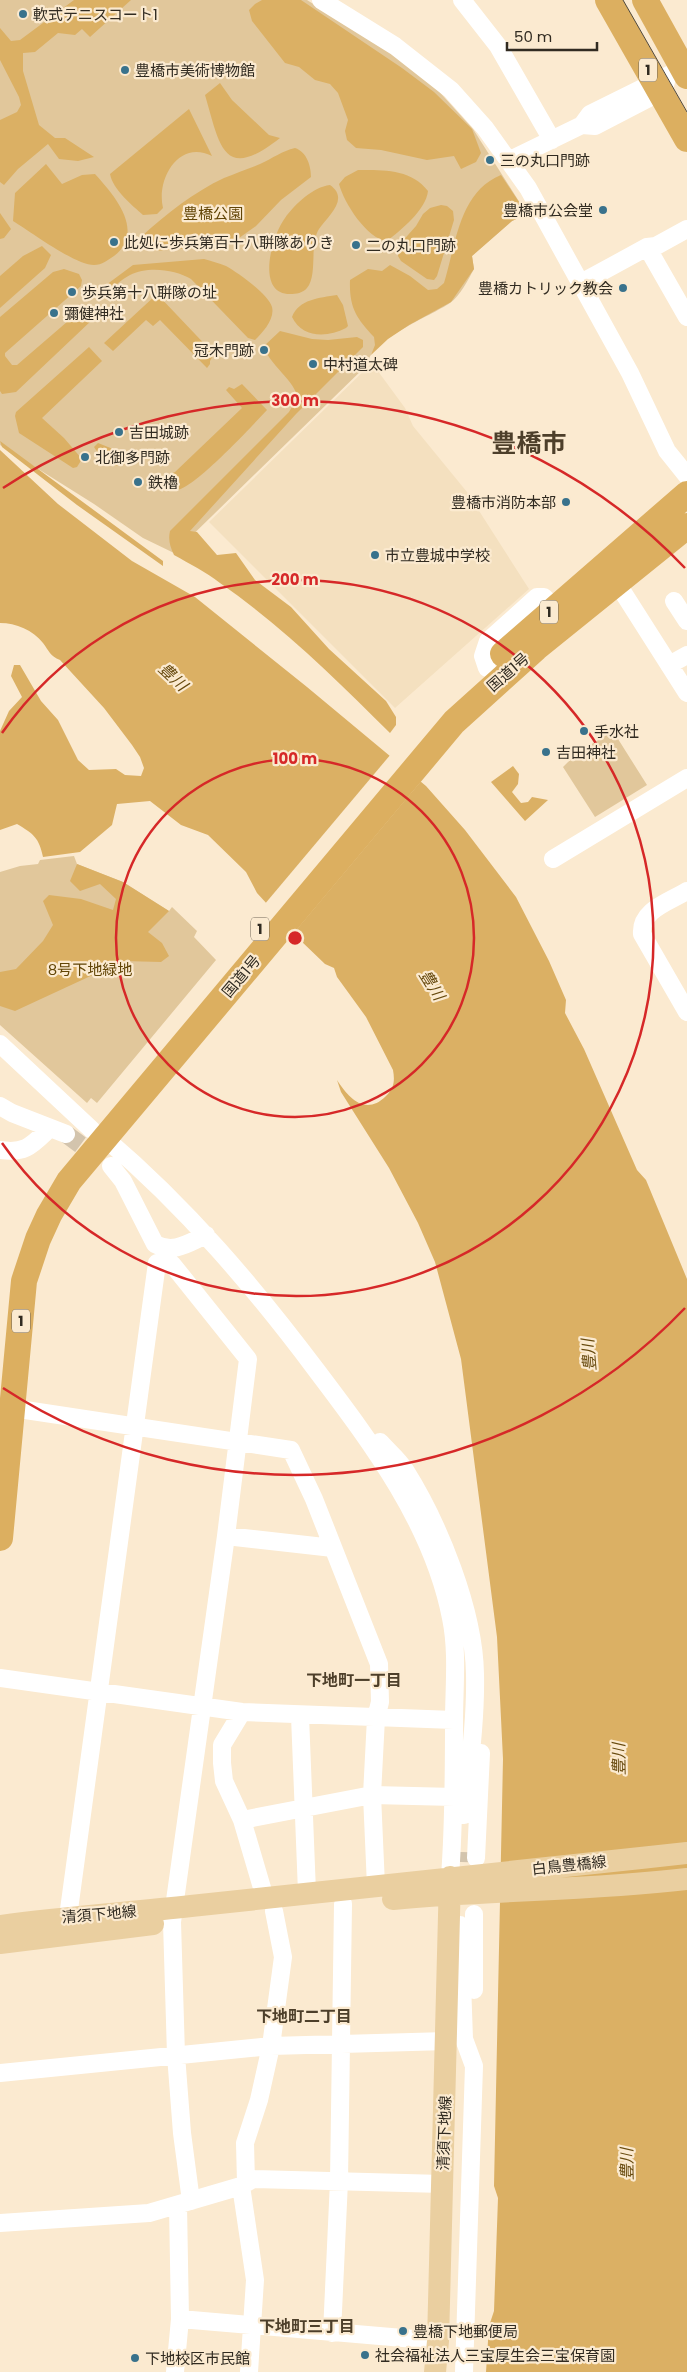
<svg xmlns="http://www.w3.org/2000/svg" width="687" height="2372" viewBox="0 0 687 2372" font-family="Poppins,'Noto Sans JP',sans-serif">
<rect width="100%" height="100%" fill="#fbead0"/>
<!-- built -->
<path fill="#f4e0bf" d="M 372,363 L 405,408 L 413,426 L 467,492 L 529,589 L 395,708 L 209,522 Z"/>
<!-- green -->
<path fill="#e1c79b" d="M 0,0 L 307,0 L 400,59 L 435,87 L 473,129 L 527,214 L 512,221 L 472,256 L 474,269 C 468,280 460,296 450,303 C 431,316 369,340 368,364 L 174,553 L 143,538 L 94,504 L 0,445 Z
M 613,731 L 647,785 L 595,817 L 563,767 L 577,753 Z
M 74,856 L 77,864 L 123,882 L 169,911 L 172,907 L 197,931 L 194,937 L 216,960 L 97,1103 L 91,1098 L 87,1103 L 0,1025 L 0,872 L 20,866 L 38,864 L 40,860 Z"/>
<!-- forest -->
<path fill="#dbb064" d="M 74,0 L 131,0 L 90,37 L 82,29 L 75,35 L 58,33 L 35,52 L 23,53 L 23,71 L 39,125 L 55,138 L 65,138 L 94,157 L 78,161 L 59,159 L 48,144 L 18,169 L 4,185 L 0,182 L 0,120 L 17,112 L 21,105 L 19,97 L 0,60 L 0,28 L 11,41 L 20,40 Z
M 262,0 L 301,0 L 402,68 L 434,92 L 472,129 L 481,153 L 476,162 L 461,169 L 454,156 L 427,160 L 381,150 L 356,148 L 347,140 L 345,131 L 348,120 L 338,93 L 330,84 L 315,80 L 299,67 L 285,63 L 252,21 L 249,10 L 255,4 Z
M 220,83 L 232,100 L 269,135 L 280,138 C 223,183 220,146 205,95 Z
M 189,109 L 212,156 C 179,139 156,179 163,208 L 157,214 L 143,215 C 132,205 113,190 110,174 Z
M 295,148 C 307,152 311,166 311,177 L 281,200 L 256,226 L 239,238 L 223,245 L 155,251 L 148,248 L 142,242 L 142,236 C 166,214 194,192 224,178 C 236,173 248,169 260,164 C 273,158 282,151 295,148 Z
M 46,164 L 62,184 L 82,175 L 95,174 C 114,195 146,231 114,256 C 108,260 102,265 94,265 C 75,265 31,232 13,221 L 15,193 Z
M 358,170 C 384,170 411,169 428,191 C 426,210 401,230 387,241 C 367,239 344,203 339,184 L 345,177 Z
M 501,175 L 527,214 L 512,221 L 472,256 L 474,269 L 451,302 L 409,325 L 388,339 L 371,355 L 375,345 L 374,337 C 356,318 349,307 350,280 L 368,269 L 382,271 L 390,265 L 410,276 L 428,290 L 437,289 L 444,283 C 456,244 459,192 501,175 Z
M 330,185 C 350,199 328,216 319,229 C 309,245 318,275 307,288 C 303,293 296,294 290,294 C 255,294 272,235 285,218 C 295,204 313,187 330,185 Z
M 441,205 L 447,206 L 453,211 L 454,220 L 437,276 L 434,280 L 427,279 L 401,261 L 398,256 L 400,244 L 416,226 L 423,214 L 430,208 Z
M 0,213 L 11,229 L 4,238 L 0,239 Z
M 42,246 L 51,255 L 45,268 L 0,308 L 0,276 L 23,256 Z
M 204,259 C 211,261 219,263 226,266 C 237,272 268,294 272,307 C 275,319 263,332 255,340 L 248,338 L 191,279 C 175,269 147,266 130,275 C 122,279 115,286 108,292 L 102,288 L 133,265 Z
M 64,269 L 79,274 L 82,280 L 81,286 L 5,353 L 5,356 L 12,365 L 17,365 L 82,309 L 86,309 L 92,315 L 92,320 L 16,392 L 2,394 L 0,391 L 0,317 L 53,272 Z
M 157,294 L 214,354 L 210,361 L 210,364 L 207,368 L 160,320 L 153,326 L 146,320 L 113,351 L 104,343 Z
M 337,295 L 343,305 L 348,326 L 346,328 C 327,338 302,338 292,317 C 299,299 319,298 337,295 Z
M 280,331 L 312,339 L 328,340 L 357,337 L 363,340 L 363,347 L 296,414 L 190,531 L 197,532 L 217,555 L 236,553 L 255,580 L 291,607 L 329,649 L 386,701 L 396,717 L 396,725 L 390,733 C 337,680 282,626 220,583 C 206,572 190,564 174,555 C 170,547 168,540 170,531 L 289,412 C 291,408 296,402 297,398 C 297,382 267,363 264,346 Z
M 89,347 L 102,361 L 42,418 L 64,438 L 82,459 L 77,467 L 73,468 L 19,433 L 15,416 L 16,412 Z
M 242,384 L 267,410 C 253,425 192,491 176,490 C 170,490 166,486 164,481 L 166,476 L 175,472 L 242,408 L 226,390 L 229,387 L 234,389 Z
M 0,441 L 163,561 L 163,566 L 77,505 L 2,447 Z
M 98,443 L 113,449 L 118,464 L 117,466 L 112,466 L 96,450 L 94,447 Z
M 0,450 L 58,504 L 132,561 L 195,597 L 307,687 L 426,786 L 465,830 L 516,897 L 549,961 L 566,1000 L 565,1013 L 584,1049 L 637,1170 L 646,1180 L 687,1279 L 687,2372 L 486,2372 L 489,2326 L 494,2311 L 498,2198 L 494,2186 L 503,1759 L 497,1637 L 461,1359 L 435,1262 L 418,1223 L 389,1168 L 341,1092 L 337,1080 C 349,1099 366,1116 386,1096 C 394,1088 395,1081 393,1070 L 366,1017 L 337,977 L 334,968 L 325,964 L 300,940 L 257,893 L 246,872 L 208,835 L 181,825 L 150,801 L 117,804 L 112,825 L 80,852 L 43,857 C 39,838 34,834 17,824 L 0,830 L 0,731 L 9,711 L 22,697 L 11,676 L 14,665 L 20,665 L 41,701 L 58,720 L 78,760 L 89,770 L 116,769 L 125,775 L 141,776 L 144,768 L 140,757 L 132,745 L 104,708 L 60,660 C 50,656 49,651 43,643 C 33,630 16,623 0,623 Z
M 513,766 L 519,774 L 518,784 L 512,792 L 521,803 L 528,802 L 532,797 L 548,800 L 525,821 L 491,782 Z
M 77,864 L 123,882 L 169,911 L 148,932 L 162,943 L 169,956 L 161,962 L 123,961 L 15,1011 L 0,1006 L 0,972 L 16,969 L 43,941 L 53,925 L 43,901 L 49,895 L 81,899 L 113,910 L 116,899 L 100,884 L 80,891 L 70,881 Z"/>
<!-- pier -->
<path fill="#fbead0" d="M 391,754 L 422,780 L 292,935 L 264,905 Z"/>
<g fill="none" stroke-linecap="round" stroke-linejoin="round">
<!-- minor-tunnel -->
<path stroke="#d3c4ad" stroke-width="18" stroke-dasharray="18 9" stroke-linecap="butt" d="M 66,1134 L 100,1159
M 460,1889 L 461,1852"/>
<!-- minor -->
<path stroke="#fff" stroke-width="18" d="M 321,0 L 395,46 L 451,90 L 485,128 L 528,188 L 630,373 L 667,451 L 687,476
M 462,0 L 498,46 L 552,140
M 582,125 L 595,126 L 647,99 L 666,82
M 508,161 L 582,125 L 590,114 L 687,66
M 647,247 L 687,317
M 581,283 L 647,247 L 656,246 L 687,229
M 617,583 L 687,693
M 674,601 L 687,621
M 669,665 L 687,655
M 487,668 L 483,656 L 488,641 L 537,597 L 544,597 L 554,607
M 553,859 L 687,778
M 687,891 C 669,902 640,910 642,934 L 687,1012
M 0,1044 L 92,1130
M 0,1106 L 12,1113 L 66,1134
M 106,1139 C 186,1207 254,1287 317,1371 C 373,1445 433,1525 451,1618 C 458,1652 454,1687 454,1722 C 454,1773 454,1825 450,1876
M 0,1150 C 26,1154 32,1145 50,1128
M 111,1166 L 123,1181 L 155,1244 C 174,1254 188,1243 206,1235
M 12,1408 L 291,1450 L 314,1499 L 379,1664 L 380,1702 L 376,1718 L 372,1795 L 376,1886
M 380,1442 C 388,1451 399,1460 405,1470 C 439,1524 474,1610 475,1674 C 476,1721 469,1768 464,1815
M 226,1536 L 333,1548
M 0,1678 L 242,1712 L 454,1720
M 242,1712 L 222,1745 L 222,1763 L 224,1781 L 242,1820 L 265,1898
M 300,1716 L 307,1892
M 242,1820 L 372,1795 L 455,1797
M 476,1858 L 481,1753
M 474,1914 L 474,1990
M 68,1917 L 157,1263 L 172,1264 L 248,1359 L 226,1536 L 172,1922 L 176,2055 L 182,2133 L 191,2201
M 460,1925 L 464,2039 L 474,2066 L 464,2372
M 0,2073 L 271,2046 L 447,2041
M 246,2183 L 245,2143 L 259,2100 L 271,2046 L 283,1957 L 274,1911
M 241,2186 L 255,2280 L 249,2372
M 0,2223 L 149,2213 L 241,2186 L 253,2179 L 443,2184
M 180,2319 L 438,2341
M 332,2333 L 339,2181 L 343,1904
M 175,2372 L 180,2319 L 178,2205"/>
<!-- major -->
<path stroke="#eacfa0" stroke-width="22" d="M 393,1899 C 491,1889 589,1891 687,1879
M 0,1926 C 64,1917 128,1913 191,1906 C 357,1888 522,1871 687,1853
M 0,1943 L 153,1924
M 435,2372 L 438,2341 L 450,1877"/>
<!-- highway -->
<path stroke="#dcaf60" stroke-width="26" d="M 608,0 L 687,139
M 645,0 L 687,76
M 503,654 L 687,494
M 0,1538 L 24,1281 L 38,1239 L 49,1215 L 69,1181 L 454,722 L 536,648 L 687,526"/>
<!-- tram -->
<path stroke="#4e463a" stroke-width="1" d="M 623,0 L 687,112"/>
</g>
<!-- distance rings -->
<g fill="none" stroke="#d62828" stroke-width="2.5">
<circle cx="295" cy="938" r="179"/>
<path d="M2 733A358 358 0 1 1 2 1143"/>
<path d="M685 1308A537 537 0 0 1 3 1388M3 488A537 537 0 0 1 685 568"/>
</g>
<!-- markers -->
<g fill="#39728c" stroke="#fbead0" stroke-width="2">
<circle cx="23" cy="14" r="5"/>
<circle cx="125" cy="70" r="5"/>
<circle cx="490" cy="160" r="5"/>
<circle cx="603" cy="210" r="5"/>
<circle cx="114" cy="242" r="5"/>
<circle cx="356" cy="245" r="5"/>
<circle cx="623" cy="288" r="5"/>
<circle cx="72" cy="292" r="5"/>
<circle cx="54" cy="313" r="5"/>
<circle cx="264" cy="350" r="5"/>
<circle cx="313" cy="364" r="5"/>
<circle cx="119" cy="432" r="5"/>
<circle cx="85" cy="457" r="5"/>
<circle cx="138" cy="482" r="5"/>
<circle cx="566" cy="502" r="5"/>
<circle cx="375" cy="555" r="5"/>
<circle cx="584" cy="731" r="5"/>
<circle cx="546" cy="752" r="5"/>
<circle cx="403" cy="2331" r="5"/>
<circle cx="365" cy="2355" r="5"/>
<circle cx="135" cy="2358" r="5"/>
</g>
<g text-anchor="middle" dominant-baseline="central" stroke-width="4.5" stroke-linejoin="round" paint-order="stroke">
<!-- shield labels -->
<g fill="#fbead0" stroke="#6e6456" stroke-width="1">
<rect x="639" y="58.5" width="18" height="23" rx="4"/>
<rect x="540" y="600.5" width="18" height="23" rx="4"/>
<rect x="251" y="917.5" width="18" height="23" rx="4"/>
<rect x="12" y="1309.5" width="18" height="23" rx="4"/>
</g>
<g font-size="14" font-weight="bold" fill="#312b21">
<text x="648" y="70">1</text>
<text x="549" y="612">1</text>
<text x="260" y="929">1</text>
<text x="21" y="1321">1</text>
</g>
<!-- poi labels -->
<g font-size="15" fill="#312b21" stroke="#fbead0" text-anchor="start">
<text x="33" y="14">軟式テニスコート1</text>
<text x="135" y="70">豊橋市美術博物館</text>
<text x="500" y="160">三の丸口門跡</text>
<text x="593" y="210" text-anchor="end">豊橋市公会堂</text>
<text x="124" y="242">此処に歩兵第百十八聠隊ありき</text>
<text x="366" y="245">二の丸口門跡</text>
<text x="613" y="288" text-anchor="end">豊橋カトリック教会</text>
<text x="82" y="292">歩兵第十八聠隊の址</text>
<text x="64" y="313">彌健神社</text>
<text x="254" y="350" text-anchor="end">冠木門跡</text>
<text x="323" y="364">中村道太碑</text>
<text x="129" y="432">吉田城跡</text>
<text x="95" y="457">北御多門跡</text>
<text x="148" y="482">鉄櫓</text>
<text x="556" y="502" text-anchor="end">豊橋市消防本部</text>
<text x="385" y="555">市立豊城中学校</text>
<text x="594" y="731">手水社</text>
<text x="556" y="752">吉田神社</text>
<text x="413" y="2331">豊橋下地郵便局</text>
<text x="375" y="2355">社会福祉法人三宝厚生会三宝保育園</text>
<text x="145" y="2358">下地校区市民館</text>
</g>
<!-- park labels -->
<g font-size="15" fill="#624506" stroke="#fbead0">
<text x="213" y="213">豊橋公園</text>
<text x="90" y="969">8号下地緑地</text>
</g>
<!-- street labels -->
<g font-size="15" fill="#312b21" stroke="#fbead0">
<text transform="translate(508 672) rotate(-41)">国道1号</text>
<text transform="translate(241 976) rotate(-50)">国道1号</text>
<text transform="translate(569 1865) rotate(-6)">白鳥豊橋線</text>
<text transform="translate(99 1914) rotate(-5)">清須下地線</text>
<text transform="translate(444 2133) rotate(-88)">清須下地線</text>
</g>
<!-- water labels -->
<g font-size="16" font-style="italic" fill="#67490d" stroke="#fbead0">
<text transform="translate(173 677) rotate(43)">豊川</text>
<text transform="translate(432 985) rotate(58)">豊川</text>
<text transform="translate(589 1355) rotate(-95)">豊川</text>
<text transform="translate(619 1759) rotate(-91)">豊川</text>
<text transform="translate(627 2164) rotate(-91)">豊川</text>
</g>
<!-- neighbourhood labels -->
<g font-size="16" font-weight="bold" fill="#4d3f2a" stroke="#fbead0">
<text x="354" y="1680">下地町一丁目</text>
<text x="304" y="2016">下地町二丁目</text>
<text x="307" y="2326">下地町三丁目</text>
</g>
<!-- town labels -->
<g font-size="25" font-weight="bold" fill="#4d3f2a" stroke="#fbead0">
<text x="529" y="443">豊橋市</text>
</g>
</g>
<circle cx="295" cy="938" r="8" fill="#d62828" stroke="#fbead0" stroke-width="2.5"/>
<g font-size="15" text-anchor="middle" font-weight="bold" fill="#d62828" stroke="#fbead0" stroke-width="4.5" stroke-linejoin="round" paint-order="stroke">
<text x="295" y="406">300 m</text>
<text x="295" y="585">200 m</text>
<text x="295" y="764">100 m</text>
</g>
<!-- scale -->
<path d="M507 42v8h90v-8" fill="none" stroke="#312b21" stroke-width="2.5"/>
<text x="514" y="42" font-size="15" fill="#312b21" stroke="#fbead0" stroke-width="4" paint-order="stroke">50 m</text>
</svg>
